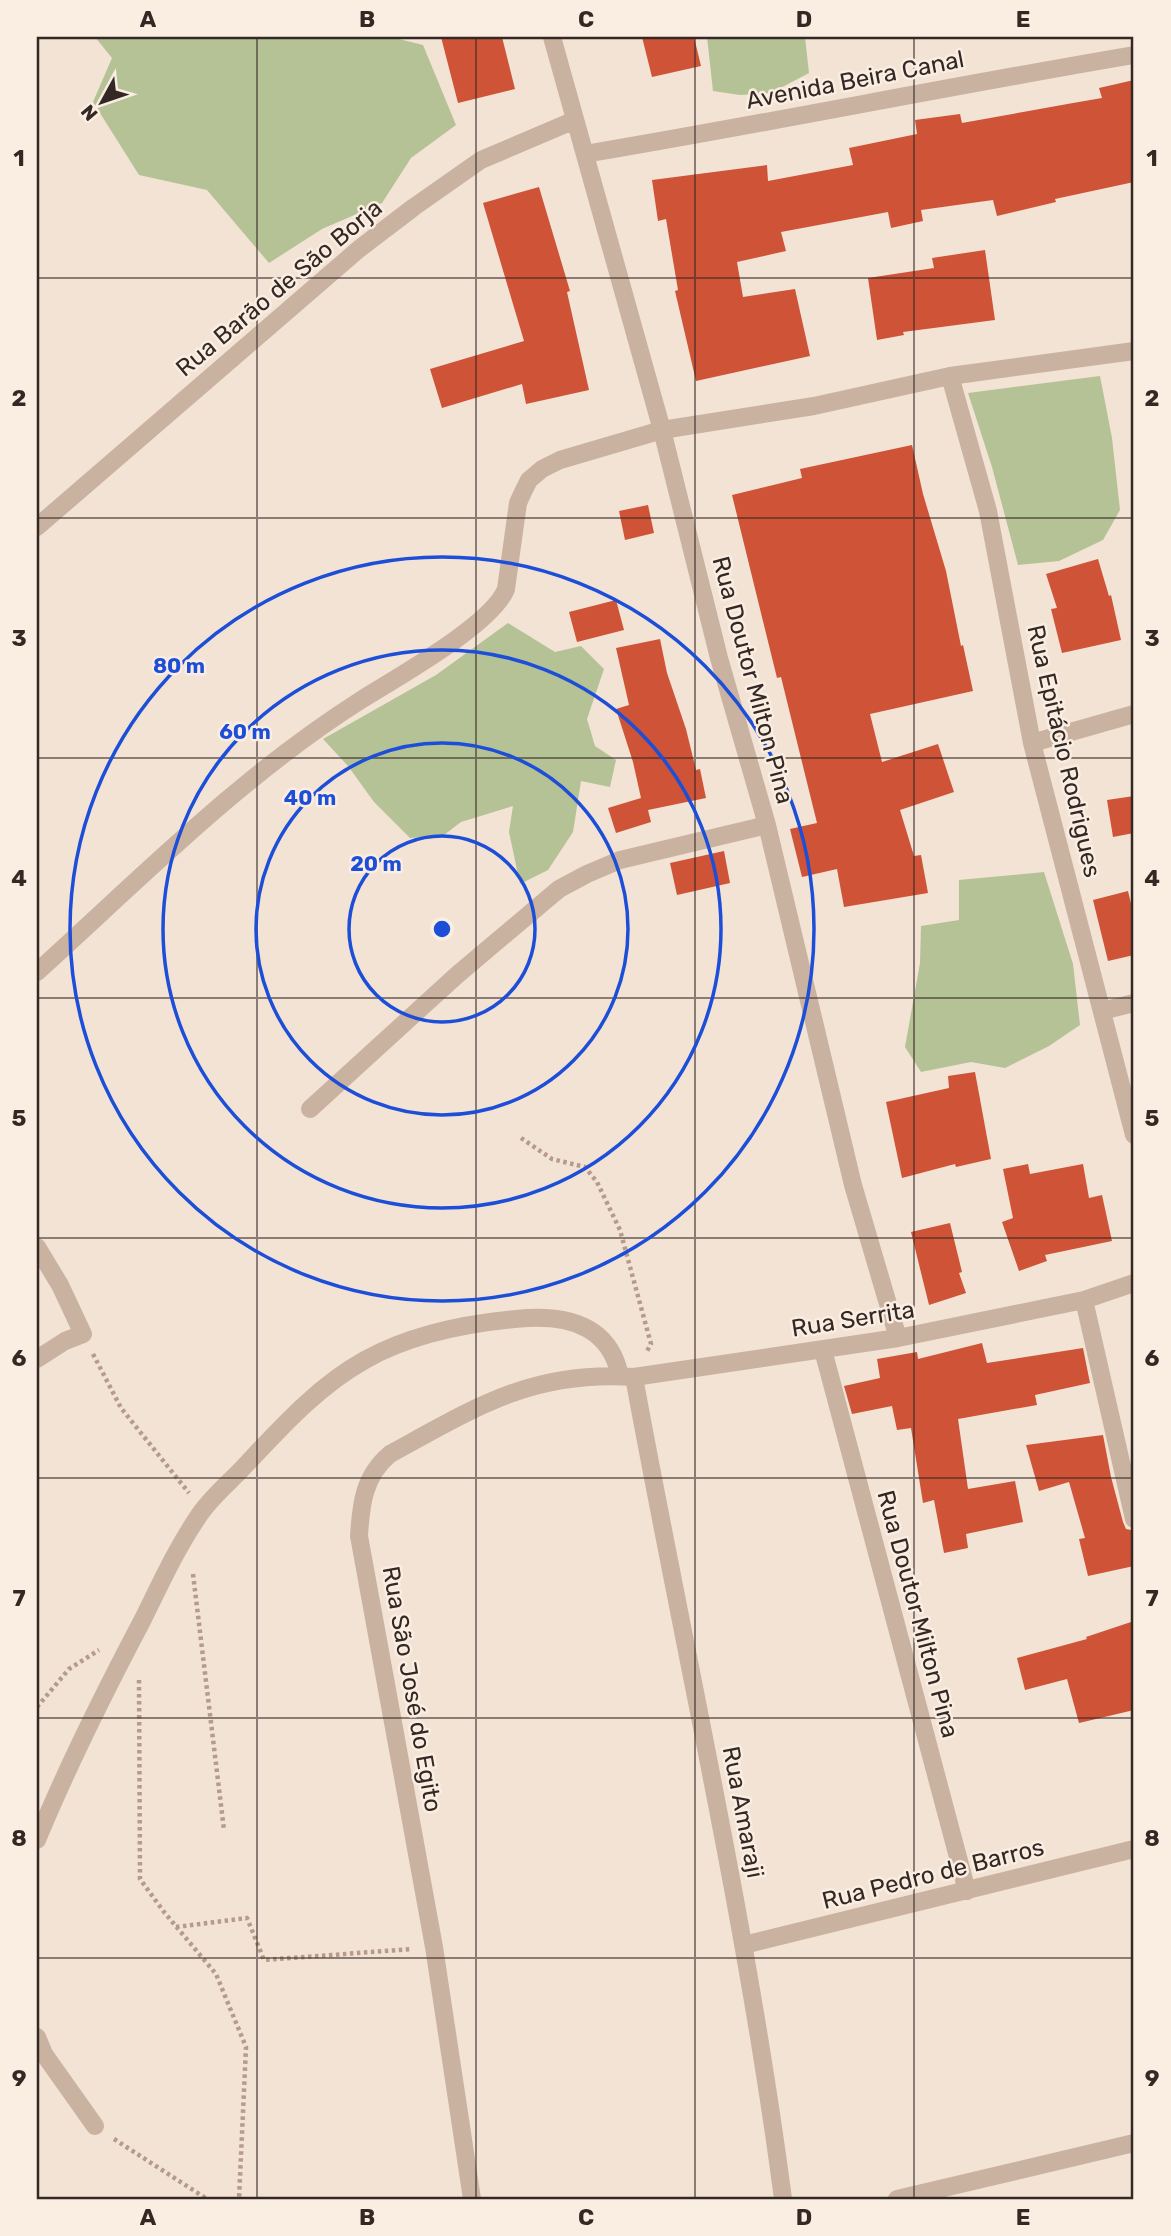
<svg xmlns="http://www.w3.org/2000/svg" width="1171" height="2236" viewBox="0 0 1171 2236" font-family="Rubik,sans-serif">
<rect width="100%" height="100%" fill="#f2e3d5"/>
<!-- green -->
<path fill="#b5c295" d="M 95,37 L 391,37 L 423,45 L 456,125 L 411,158 L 382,203 L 322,229 L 269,263 L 207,190 L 139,175 L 93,102 L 112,58 Z
M 707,37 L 805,37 L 809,73 L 771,93 L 740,95 L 713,91 Z
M 1100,376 L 1112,438 L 1120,510 L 1103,540 L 1059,561 L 1018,565 L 992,467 L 968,393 Z
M 508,623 L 555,652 L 581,646 L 604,669 L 587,719 L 595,746 L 616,760 L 610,787 L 581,781 L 573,832 L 548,870 L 520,884 L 509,832 L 513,806 L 461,822 L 444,835 L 410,838 L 374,802 L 348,766 L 323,739 L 436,675 Z
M 1044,872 L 1073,964 L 1080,1025 L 1049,1046 L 1005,1068 L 971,1062 L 921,1072 L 905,1047 L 920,963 L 921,926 L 959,920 L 959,880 Z"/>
<!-- building -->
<path fill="#ce5337" d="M 441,37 L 502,37 L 515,89 L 458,103 Z
M 642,37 L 694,37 L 701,66 L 652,77 Z
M 1134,80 L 1134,182 L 1055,199 L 1056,202 L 997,216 L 993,200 L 921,210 L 923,221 L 891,228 L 888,212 L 781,232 L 786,251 L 737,262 L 743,297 L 795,289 L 810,356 L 696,381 L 675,291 L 678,290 L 666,219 L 658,221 L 652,180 L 767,165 L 768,181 L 853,165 L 849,148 L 917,134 L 915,120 L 960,114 L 962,123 L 1073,103 L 1102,98 L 1099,88 Z
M 539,187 L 570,291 L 567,292 L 589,390 L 526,404 L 522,384 L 442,408 L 430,369 L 524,341 L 483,203 Z
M 985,250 L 995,320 L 903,332 L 904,335 L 877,340 L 868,278 L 934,268 L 932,258 Z
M 912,445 L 923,494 L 946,571 L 961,646 L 963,645 L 973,691 L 870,714 L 882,762 L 938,744 L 954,792 L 900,810 L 914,856 L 921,855 L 928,893 L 844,907 L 837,869 L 802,877 L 790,829 L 817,823 L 781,677 L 777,678 L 732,495 L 802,478 L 800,469 Z
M 648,505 L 654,533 L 625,540 L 619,511 Z
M 1098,559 L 1109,596 L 1111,595 L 1121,640 L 1062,653 L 1051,609 L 1057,608 L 1046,574 Z
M 616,600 L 624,630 L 577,642 L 569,612 Z
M 660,639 L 667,673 L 686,729 L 696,770 L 700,769 L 706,798 L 648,810 L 651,822 L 616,833 L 608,808 L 641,798 L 633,762 L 616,709 L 629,705 L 616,648 Z
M 1134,796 L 1134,833 L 1113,837 L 1107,800 Z
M 724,851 L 730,883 L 677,895 L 670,863 Z
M 1128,891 L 1134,916 L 1134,955 L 1108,961 L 1093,900 Z
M 975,1072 L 991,1159 L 956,1167 L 955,1164 L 902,1178 L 886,1102 L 949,1088 L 948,1076 Z
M 1028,1164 L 1030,1174 L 1083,1164 L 1089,1198 L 1102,1195 L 1112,1241 L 1045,1255 L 1047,1261 L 1019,1271 L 1002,1222 L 1013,1218 L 1003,1169 Z
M 950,1223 L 962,1272 L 959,1273 L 966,1293 L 929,1305 L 911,1232 Z
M 982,1343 L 987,1363 L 1083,1348 L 1090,1383 L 1035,1395 L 1037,1405 L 958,1419 L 968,1489 L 1015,1481 L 1023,1522 L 966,1534 L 968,1548 L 944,1553 L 934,1500 L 923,1503 L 911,1428 L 897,1430 L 892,1406 L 852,1414 L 844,1386 L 880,1378 L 877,1359 L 917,1352 L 918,1359 Z
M 1103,1435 L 1111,1477 L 1123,1522 L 1126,1529 L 1131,1530 L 1134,1545 L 1134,1566 L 1088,1576 L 1079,1539 L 1085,1538 L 1069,1482 L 1039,1491 L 1026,1445 Z
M 1134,1621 L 1134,1710 L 1079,1723 L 1067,1679 L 1025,1690 L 1017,1658 L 1087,1639 L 1086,1637 Z"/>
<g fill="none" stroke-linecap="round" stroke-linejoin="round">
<!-- path -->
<path stroke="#b69b8b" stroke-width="4.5" stroke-dasharray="3.5 3.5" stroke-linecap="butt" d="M 521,1138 L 552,1159 L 585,1167 L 597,1182 L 620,1230 L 651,1344 L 647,1351
M 93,1354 L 121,1408 L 189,1493
M 193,1574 L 224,1830
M 139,1680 L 140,1879 L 164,1912 L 216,1974 L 246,2047 L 239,2199
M 37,1707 L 69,1669 L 99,1650
M 176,1927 L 247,1918 L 264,1960 L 412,1949
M 114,2139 L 207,2199"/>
<!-- minor -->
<path stroke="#cab2a1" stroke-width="18" d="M 552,37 L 662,430 L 719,658 L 767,825 L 853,1185 L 898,1338
M 585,154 C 769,123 951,86 1134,55
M 950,376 L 988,511 L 1032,743 L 1134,1135
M 37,527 L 359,249 L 414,207 L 481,160 L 575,120
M 1032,743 L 1134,714
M 37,972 C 141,878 241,776 361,700 C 396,678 493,624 506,589 L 518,503 L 523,492 L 529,480 L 542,469 L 560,460 L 662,430 L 814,406 L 950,376 L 1134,351
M 1102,1011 L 1134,1003
M 310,1109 L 457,975 L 559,889 L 587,874 L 620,860 L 767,825
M 37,1247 L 60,1285 L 83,1334 L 65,1341 L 37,1359
M 1084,1300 L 1134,1519
M 823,1350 L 967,1891
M 37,1840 C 68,1765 104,1693 142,1621 C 160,1585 177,1547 200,1514 C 210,1499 226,1485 239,1472 C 277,1432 316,1387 365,1360 C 413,1333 474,1322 528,1318 C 572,1316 610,1328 620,1376
M 744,1945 L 1134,1849
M 37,2037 L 44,2054 L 95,2126
M 472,2199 L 434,1947 L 359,1536 C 361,1503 364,1476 390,1454 C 476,1407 533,1370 634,1377
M 783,2199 C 747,1923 684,1651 634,1377 L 898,1338 L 1084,1300 L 1134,1283
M 897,2199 L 1134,2143"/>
</g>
<!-- grid -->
<path fill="none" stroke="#342824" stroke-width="2" stroke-opacity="0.55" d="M 257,37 L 257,2199M 476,37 L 476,2199M 695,37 L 695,2199M 914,37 L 914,2199M 37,278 L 1134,278M 37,518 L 1134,518M 37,758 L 1134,758M 37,998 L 1134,998M 37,1238 L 1134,1238M 37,1478 L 1134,1478M 37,1718 L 1134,1718M 37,1958 L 1134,1958"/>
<!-- distance rings -->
<g fill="none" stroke="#1d4ed8" stroke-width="3.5">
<circle cx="442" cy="929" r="93"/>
<circle cx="442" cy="929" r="186"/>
<circle cx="442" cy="929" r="279"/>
<circle cx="442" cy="929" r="372"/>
</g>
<g text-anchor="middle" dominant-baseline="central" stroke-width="5" stroke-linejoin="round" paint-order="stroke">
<!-- street labels -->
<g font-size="24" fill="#342824" stroke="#faede2">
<text transform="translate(855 80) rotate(-11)">Avenida Beira Canal</text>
<text transform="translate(279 288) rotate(-40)">Rua Barão de São Borja</text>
<text transform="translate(753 680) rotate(75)">Rua Doutor Milton Pina</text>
<text transform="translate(1064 751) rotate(77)">Rua Epitácio Rodrigues</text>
<text transform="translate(853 1319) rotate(-9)">Rua Serrita</text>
<text transform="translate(918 1614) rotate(75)">Rua Doutor Milton Pina</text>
<text transform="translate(412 1689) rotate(80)">Rua São José do Egito</text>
<text transform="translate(743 1812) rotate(79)">Rua Amaraji</text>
<text transform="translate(933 1874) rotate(-14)">Rua Pedro de Barros</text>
</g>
</g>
<circle cx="442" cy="929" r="10" fill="#1d4ed8" stroke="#faede2" stroke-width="3.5"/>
<g font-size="21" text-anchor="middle" font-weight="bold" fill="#1d4ed8" stroke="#faede2" stroke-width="5" stroke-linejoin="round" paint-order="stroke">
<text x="179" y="673">80 m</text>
<text x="245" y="739">60 m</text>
<text x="310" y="805">40 m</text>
<text x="376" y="871">20 m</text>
</g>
<!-- border -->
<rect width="1171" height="2236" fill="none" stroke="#faede2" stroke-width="77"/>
<!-- north arrow -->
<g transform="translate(102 102) rotate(230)" stroke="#faede2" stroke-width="5" paint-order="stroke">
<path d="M0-5L12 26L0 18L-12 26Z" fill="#342824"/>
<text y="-10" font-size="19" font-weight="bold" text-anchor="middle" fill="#342824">N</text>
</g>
<rect x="38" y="38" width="1094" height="2160" fill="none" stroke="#342824" stroke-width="2.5"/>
<g font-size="23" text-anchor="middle" font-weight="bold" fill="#342824">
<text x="148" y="27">A</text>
<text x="367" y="27">B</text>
<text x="586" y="27">C</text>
<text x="804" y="27">D</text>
<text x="1023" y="27">E</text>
<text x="19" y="166">1</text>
<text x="1152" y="166">1</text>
<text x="19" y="406">2</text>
<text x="1152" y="406">2</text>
<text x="19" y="646">3</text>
<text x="1152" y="646">3</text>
<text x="19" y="886">4</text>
<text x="1152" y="886">4</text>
<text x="19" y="1126">5</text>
<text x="1152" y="1126">5</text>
<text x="19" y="1366">6</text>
<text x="1152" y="1366">6</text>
<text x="19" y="1606">7</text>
<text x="1152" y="1606">7</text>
<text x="19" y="1846">8</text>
<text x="1152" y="1846">8</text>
<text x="19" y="2086">9</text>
<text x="1152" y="2086">9</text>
<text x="148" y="2225">A</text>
<text x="367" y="2225">B</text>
<text x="586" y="2225">C</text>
<text x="804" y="2225">D</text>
<text x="1023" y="2225">E</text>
</g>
</svg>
